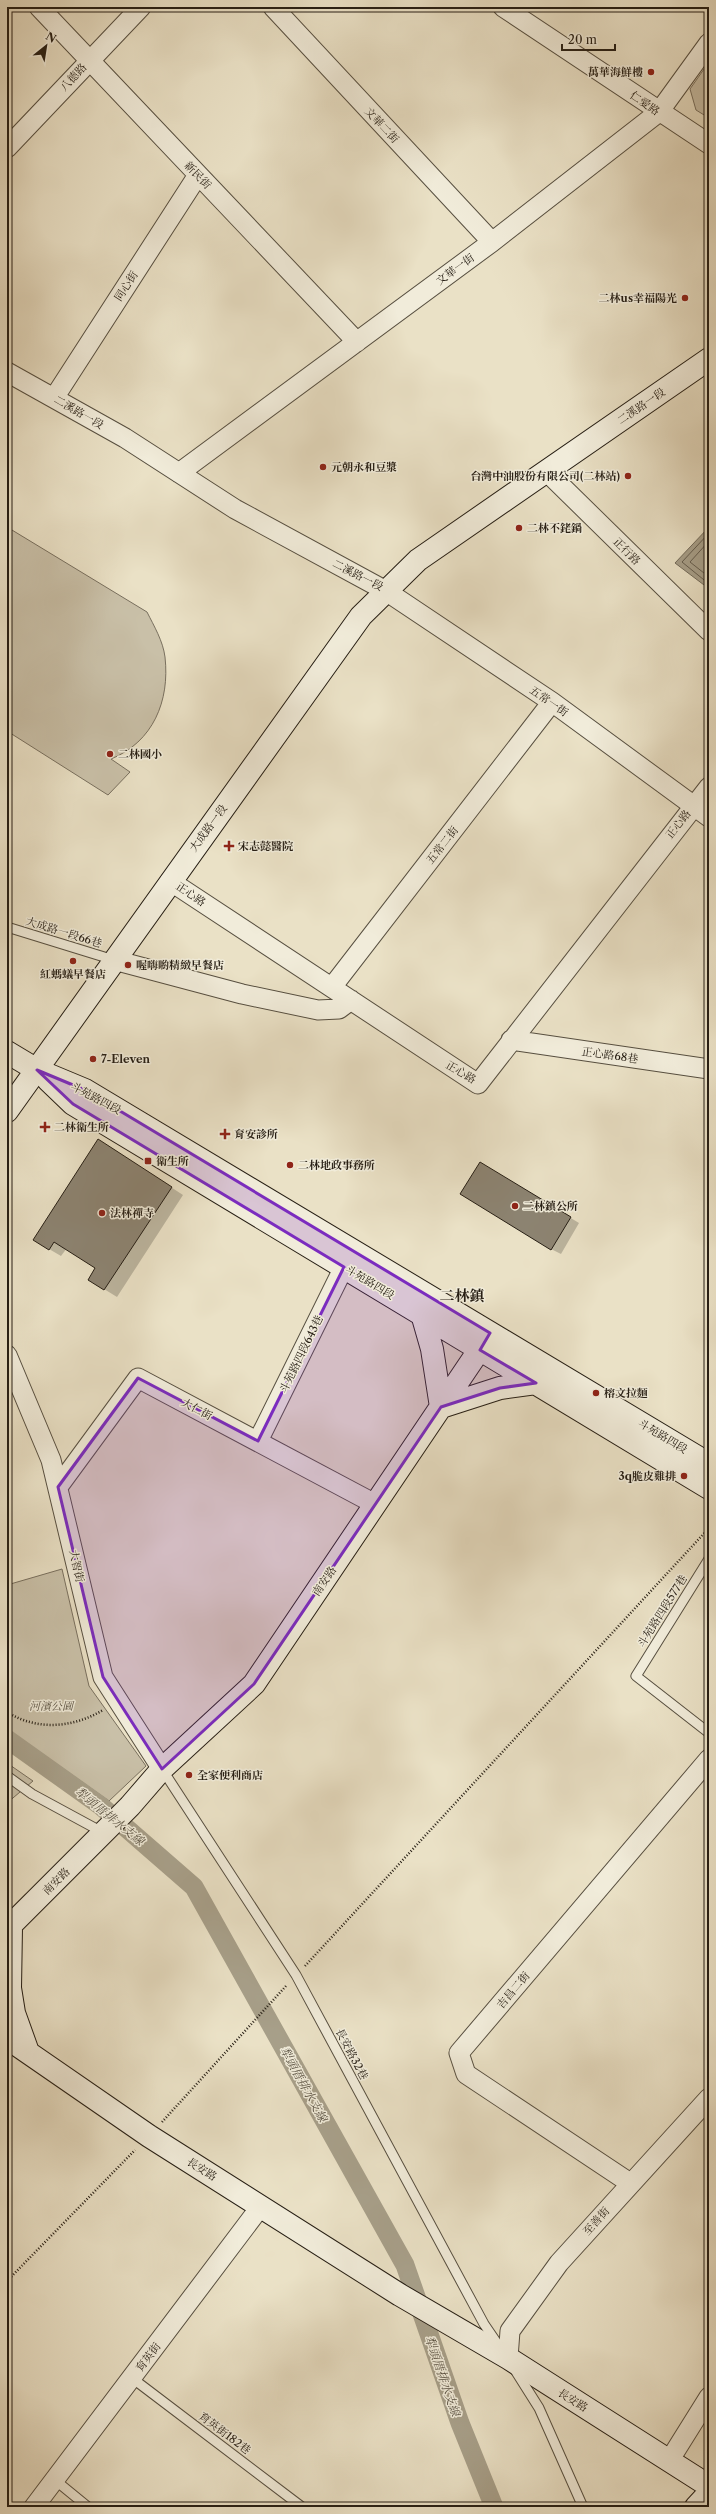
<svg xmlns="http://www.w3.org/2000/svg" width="716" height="2514" viewBox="0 0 716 2514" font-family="'Libre Caslon Text','Noto Serif TC',serif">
<rect width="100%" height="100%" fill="#eae1c6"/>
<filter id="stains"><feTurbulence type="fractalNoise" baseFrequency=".005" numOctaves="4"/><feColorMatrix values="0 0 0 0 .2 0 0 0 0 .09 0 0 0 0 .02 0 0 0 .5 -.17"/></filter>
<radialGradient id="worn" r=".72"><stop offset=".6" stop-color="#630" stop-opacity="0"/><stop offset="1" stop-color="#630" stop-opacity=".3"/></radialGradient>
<!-- green -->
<path fill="#c9c0a8" stroke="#786f5e" d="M 709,62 L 709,118 L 696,110 L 690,89 Z
M 7,527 L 147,612 C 154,626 163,641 165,657 C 170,701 153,742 111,759 L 130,772 L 108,795 L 7,731 Z
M 62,1569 L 89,1686 L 146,1766 L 109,1801 L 7,1729 L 7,1585 Z
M 7,1763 L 33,1781 L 7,1803 Z"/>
<!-- water -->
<path fill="#a79f89" stroke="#736b5a" d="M 709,527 L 709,588 L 708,588 L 675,563 Z"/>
<!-- shadow -->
<path fill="#0003" d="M 111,1148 L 183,1195 L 117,1297 L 104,1289 L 97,1268 L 67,1248 L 61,1256 L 49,1249 Z
M 490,1169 L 579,1223 L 561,1254 L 551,1249 Z"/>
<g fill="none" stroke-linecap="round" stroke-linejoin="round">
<!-- shore -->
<path stroke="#665e4e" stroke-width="1" d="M 709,533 L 682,562 L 709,584
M 709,541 L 690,562 L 709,577"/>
<!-- canal -->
<path stroke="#a79f89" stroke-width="19" d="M 7,1739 L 101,1806 L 194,1887 L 405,2265 L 460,2423 L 494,2507"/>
</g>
<!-- building -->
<path fill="#8c8371" stroke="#261e14" d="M 98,1139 L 172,1187 L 104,1290 L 88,1280 L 95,1268 L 54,1242 L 49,1250 L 33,1240 Z
M 480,1162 L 571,1217 L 551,1250 L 460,1194 Z"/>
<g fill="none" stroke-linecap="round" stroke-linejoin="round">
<defs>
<path id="lane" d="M 7,927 L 114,960
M 709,1559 L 636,1676 L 709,1733
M 162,1769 L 296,1975 L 484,2324 L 499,2346
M 7,1776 L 32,1794 L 104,1833
M 515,2370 L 539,2408 L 583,2507
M 132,2378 L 302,2507
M 55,2480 L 88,2507"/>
<path id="street" d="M 39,7 L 357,342
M 273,7 L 492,242
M 503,7 L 709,144
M 7,148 L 141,7
M 7,372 L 125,438 L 235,509 L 386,591 L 552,702 L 709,817
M 54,398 L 198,175
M 546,471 L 709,631
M 179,473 L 492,242 L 659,112 L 709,43
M 170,881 L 478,1084 L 709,787
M 114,960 L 242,994 L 318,1010 L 339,1009 L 351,1000
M 332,987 L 552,702
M 511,1040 L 709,1069
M 7,1355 L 51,1460 L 103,1677 L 162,1769
M 258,1441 L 344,1267
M 58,1487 L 138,1378 L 375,1504
M 630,2183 L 466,2074 L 459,2053 L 709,1759
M 508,2358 L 510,2331 L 559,2263 L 709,2098
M 669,2461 L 709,2397
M 34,2507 L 261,2206"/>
<path id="secondary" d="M 7,1052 L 37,1070 L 85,1090 L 709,1464
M 48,1080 L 73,1104 L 709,1488
M 7,1111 L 361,616 L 418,560 L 709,359
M 422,1314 L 432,1349 L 441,1407 L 500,1388 L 536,1383
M 11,1927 L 10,1988 L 14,2013 L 28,2052
M 7,1929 L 130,1806 L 162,1769 L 254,1684 L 488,1337
M 7,2038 L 149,2136 L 400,2295 L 508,2358 L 709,2486
M 696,2507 L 709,2493"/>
</defs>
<!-- lane casing -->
<use href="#lane" stroke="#574f40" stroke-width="11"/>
<!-- street casing -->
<use href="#street" stroke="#574f40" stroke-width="21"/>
<!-- secondary casing -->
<use href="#secondary" stroke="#261e14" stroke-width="24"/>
<!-- path -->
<path stroke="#261e14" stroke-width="2.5" stroke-dasharray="1 2" stroke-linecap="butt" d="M 7,1712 C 37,1731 73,1728 103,1710
M 305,1966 L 709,1528
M 162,2122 L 286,1986
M 7,2281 L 135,2150"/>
<!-- lane -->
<use href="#lane" stroke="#f1ecda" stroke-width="9"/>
<!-- street -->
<use href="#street" stroke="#f1ecda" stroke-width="19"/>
<!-- secondary -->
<use href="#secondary" stroke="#f1ecda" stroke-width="22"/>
</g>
<!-- marked area -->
<path fill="#7b2cbf" fill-opacity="0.2" stroke="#7b2cbf" stroke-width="3" stroke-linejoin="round" d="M 37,1070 L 85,1090 L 490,1333 L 480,1350 L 536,1383 L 500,1388 L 441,1407 L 254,1684 L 162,1769 L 103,1677 L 58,1487 L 138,1378 L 258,1441 L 344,1267 L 73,1104 Z"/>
<!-- markers -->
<g fill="#8f2418" stroke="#f1ecda" stroke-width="1.5">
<circle cx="651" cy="72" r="4"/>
<circle cx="685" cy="298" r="4"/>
<circle cx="323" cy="467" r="4"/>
<circle cx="628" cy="476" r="4"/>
<circle cx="519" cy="528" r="4"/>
<circle cx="110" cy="754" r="4"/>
<path d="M227 840h4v4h4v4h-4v4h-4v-4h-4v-4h4z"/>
<circle cx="73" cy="961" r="4"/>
<circle cx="128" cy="965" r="4"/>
<circle cx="93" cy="1059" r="4"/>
<path d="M43 1121h4v4h4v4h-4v4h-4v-4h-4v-4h4z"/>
<path d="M223 1128h4v4h4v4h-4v4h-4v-4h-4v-4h4z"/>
<rect x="144" y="1157" width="8" height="8" rx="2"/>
<circle cx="290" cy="1165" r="4"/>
<circle cx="515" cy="1206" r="4"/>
<circle cx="102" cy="1213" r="4"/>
<circle cx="596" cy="1393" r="4"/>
<circle cx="684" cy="1476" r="4"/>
<circle cx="189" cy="1775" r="4"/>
</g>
<g text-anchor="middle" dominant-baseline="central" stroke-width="3" stroke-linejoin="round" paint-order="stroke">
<!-- poi labels -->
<g font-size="11" font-weight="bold" fill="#261e14" stroke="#f1ecda" text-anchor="start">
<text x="643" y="72" text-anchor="end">萬華海鮮樓</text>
<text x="677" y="298" text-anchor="end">二林us幸福陽光</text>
<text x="331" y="467">元朝永和豆漿</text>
<text x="620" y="476" text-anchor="end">台灣中油股份有限公司(二林站)</text>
<text x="527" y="528">二林不銠鍋</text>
<text x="118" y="754">二林國小</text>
<text x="238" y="846">宋志懿醫院</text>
<text x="136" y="965">喔嗨喲精緻早餐店</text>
<text x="73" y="974" text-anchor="middle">紅螞蟻早餐店</text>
<text x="101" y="1059">7-Eleven</text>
<text x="54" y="1127">二林衛生所</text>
<text x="234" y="1134">育安診所</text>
<text x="156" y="1161">衛生所</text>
<text x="298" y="1165">二林地政事務所</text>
<text x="523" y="1206">二林鎮公所</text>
<text x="110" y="1213">法林禪寺</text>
<text x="604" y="1393">榕文拉麵</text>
<text x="676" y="1476" text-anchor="end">3q脆皮雞排</text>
<text x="197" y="1775">全家便利商店</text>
</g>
<!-- street labels -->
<g font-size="11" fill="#261e14" stroke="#f1ecda">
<text transform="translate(73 77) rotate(-47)">八德路</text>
<text transform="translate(645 103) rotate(34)">仁愛路</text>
<text transform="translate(382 125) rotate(47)">文華二街</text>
<text transform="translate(198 175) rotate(46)">新民街</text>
<text transform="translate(455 269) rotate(-36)">文華一街</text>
<text transform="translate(126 286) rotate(-57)">同心街</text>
<text transform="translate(641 406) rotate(-34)">二溪路一段</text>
<text transform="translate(79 412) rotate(30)">二溪路一段</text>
<text transform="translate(627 551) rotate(45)">正行路</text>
<text transform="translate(358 575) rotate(27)">二溪路一段</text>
<text transform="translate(549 701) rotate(35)">五常一街</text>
<text transform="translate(678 824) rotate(-52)">正心路</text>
<text transform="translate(208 828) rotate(-54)">大成路一段</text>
<text transform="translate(442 845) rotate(-52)">五常二街</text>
<text transform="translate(191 894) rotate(34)">正心路</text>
<text transform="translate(64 932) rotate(17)">大成路一段66巷</text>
<text transform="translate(610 1055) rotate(8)">正心路68巷</text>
<text transform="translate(461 1072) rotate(31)">正心路</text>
<text transform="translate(96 1098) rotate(28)">斗苑路四段</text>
<text transform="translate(370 1282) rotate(31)">斗苑路四段</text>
<text transform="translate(301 1354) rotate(-64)">斗苑路四段643巷</text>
<text transform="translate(197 1409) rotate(28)">大仁街</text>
<text transform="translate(663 1436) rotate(31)">斗苑路四段</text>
<text transform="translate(77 1566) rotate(77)">大智街</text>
<text transform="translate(324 1581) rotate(-56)">南安路</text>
<text transform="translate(662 1611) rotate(-58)">斗苑路四段577巷</text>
<text transform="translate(56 1881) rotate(-45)">南安路</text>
<text transform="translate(513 1990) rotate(-50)">吉昌二街</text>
<text transform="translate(352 2054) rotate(62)">長安路32巷</text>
<text transform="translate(202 2169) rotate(32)">長安路</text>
<text transform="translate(596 2221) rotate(-48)">至善街</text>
<text transform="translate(148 2357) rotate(-53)">育英街</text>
<text transform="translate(573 2400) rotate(32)">長安路</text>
<text transform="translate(225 2433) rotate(37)">育英街182巷</text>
</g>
<!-- park labels -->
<g font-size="11" font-style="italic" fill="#574f40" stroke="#f1ecda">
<text x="51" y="1706">河濱公園</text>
</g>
<!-- water labels -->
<g font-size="12" font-style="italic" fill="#5a5243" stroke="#f1ecda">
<text transform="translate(110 1816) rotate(39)">犁頭厝排水支線</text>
<text transform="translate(304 2084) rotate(61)">犁頭厝排水支線</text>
<text transform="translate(443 2376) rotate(71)">犁頭厝排水支線</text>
</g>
<!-- district labels -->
<g font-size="15" font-weight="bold" fill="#261e14" stroke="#f1ecda">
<text x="462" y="1295">二林鎮</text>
</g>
</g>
<!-- margin -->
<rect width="716" height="2514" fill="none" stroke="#eae1c6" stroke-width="24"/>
<rect x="8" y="8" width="700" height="2498" fill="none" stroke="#261e14" stroke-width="2"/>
<rect x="12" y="12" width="692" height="2490" fill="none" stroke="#261e14"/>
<!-- north arrow -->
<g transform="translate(46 46) rotate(30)" stroke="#f1ecda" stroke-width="3" paint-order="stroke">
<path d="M0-3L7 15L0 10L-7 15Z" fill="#261e14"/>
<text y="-6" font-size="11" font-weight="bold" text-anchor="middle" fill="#261e14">N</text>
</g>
<!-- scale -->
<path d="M562 44v6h53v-6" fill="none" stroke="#261e14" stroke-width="2"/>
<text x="568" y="44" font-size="12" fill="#261e14" stroke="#f1ecda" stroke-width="3" paint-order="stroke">20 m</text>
<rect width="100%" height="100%" filter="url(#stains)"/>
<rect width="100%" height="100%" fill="url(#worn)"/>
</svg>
